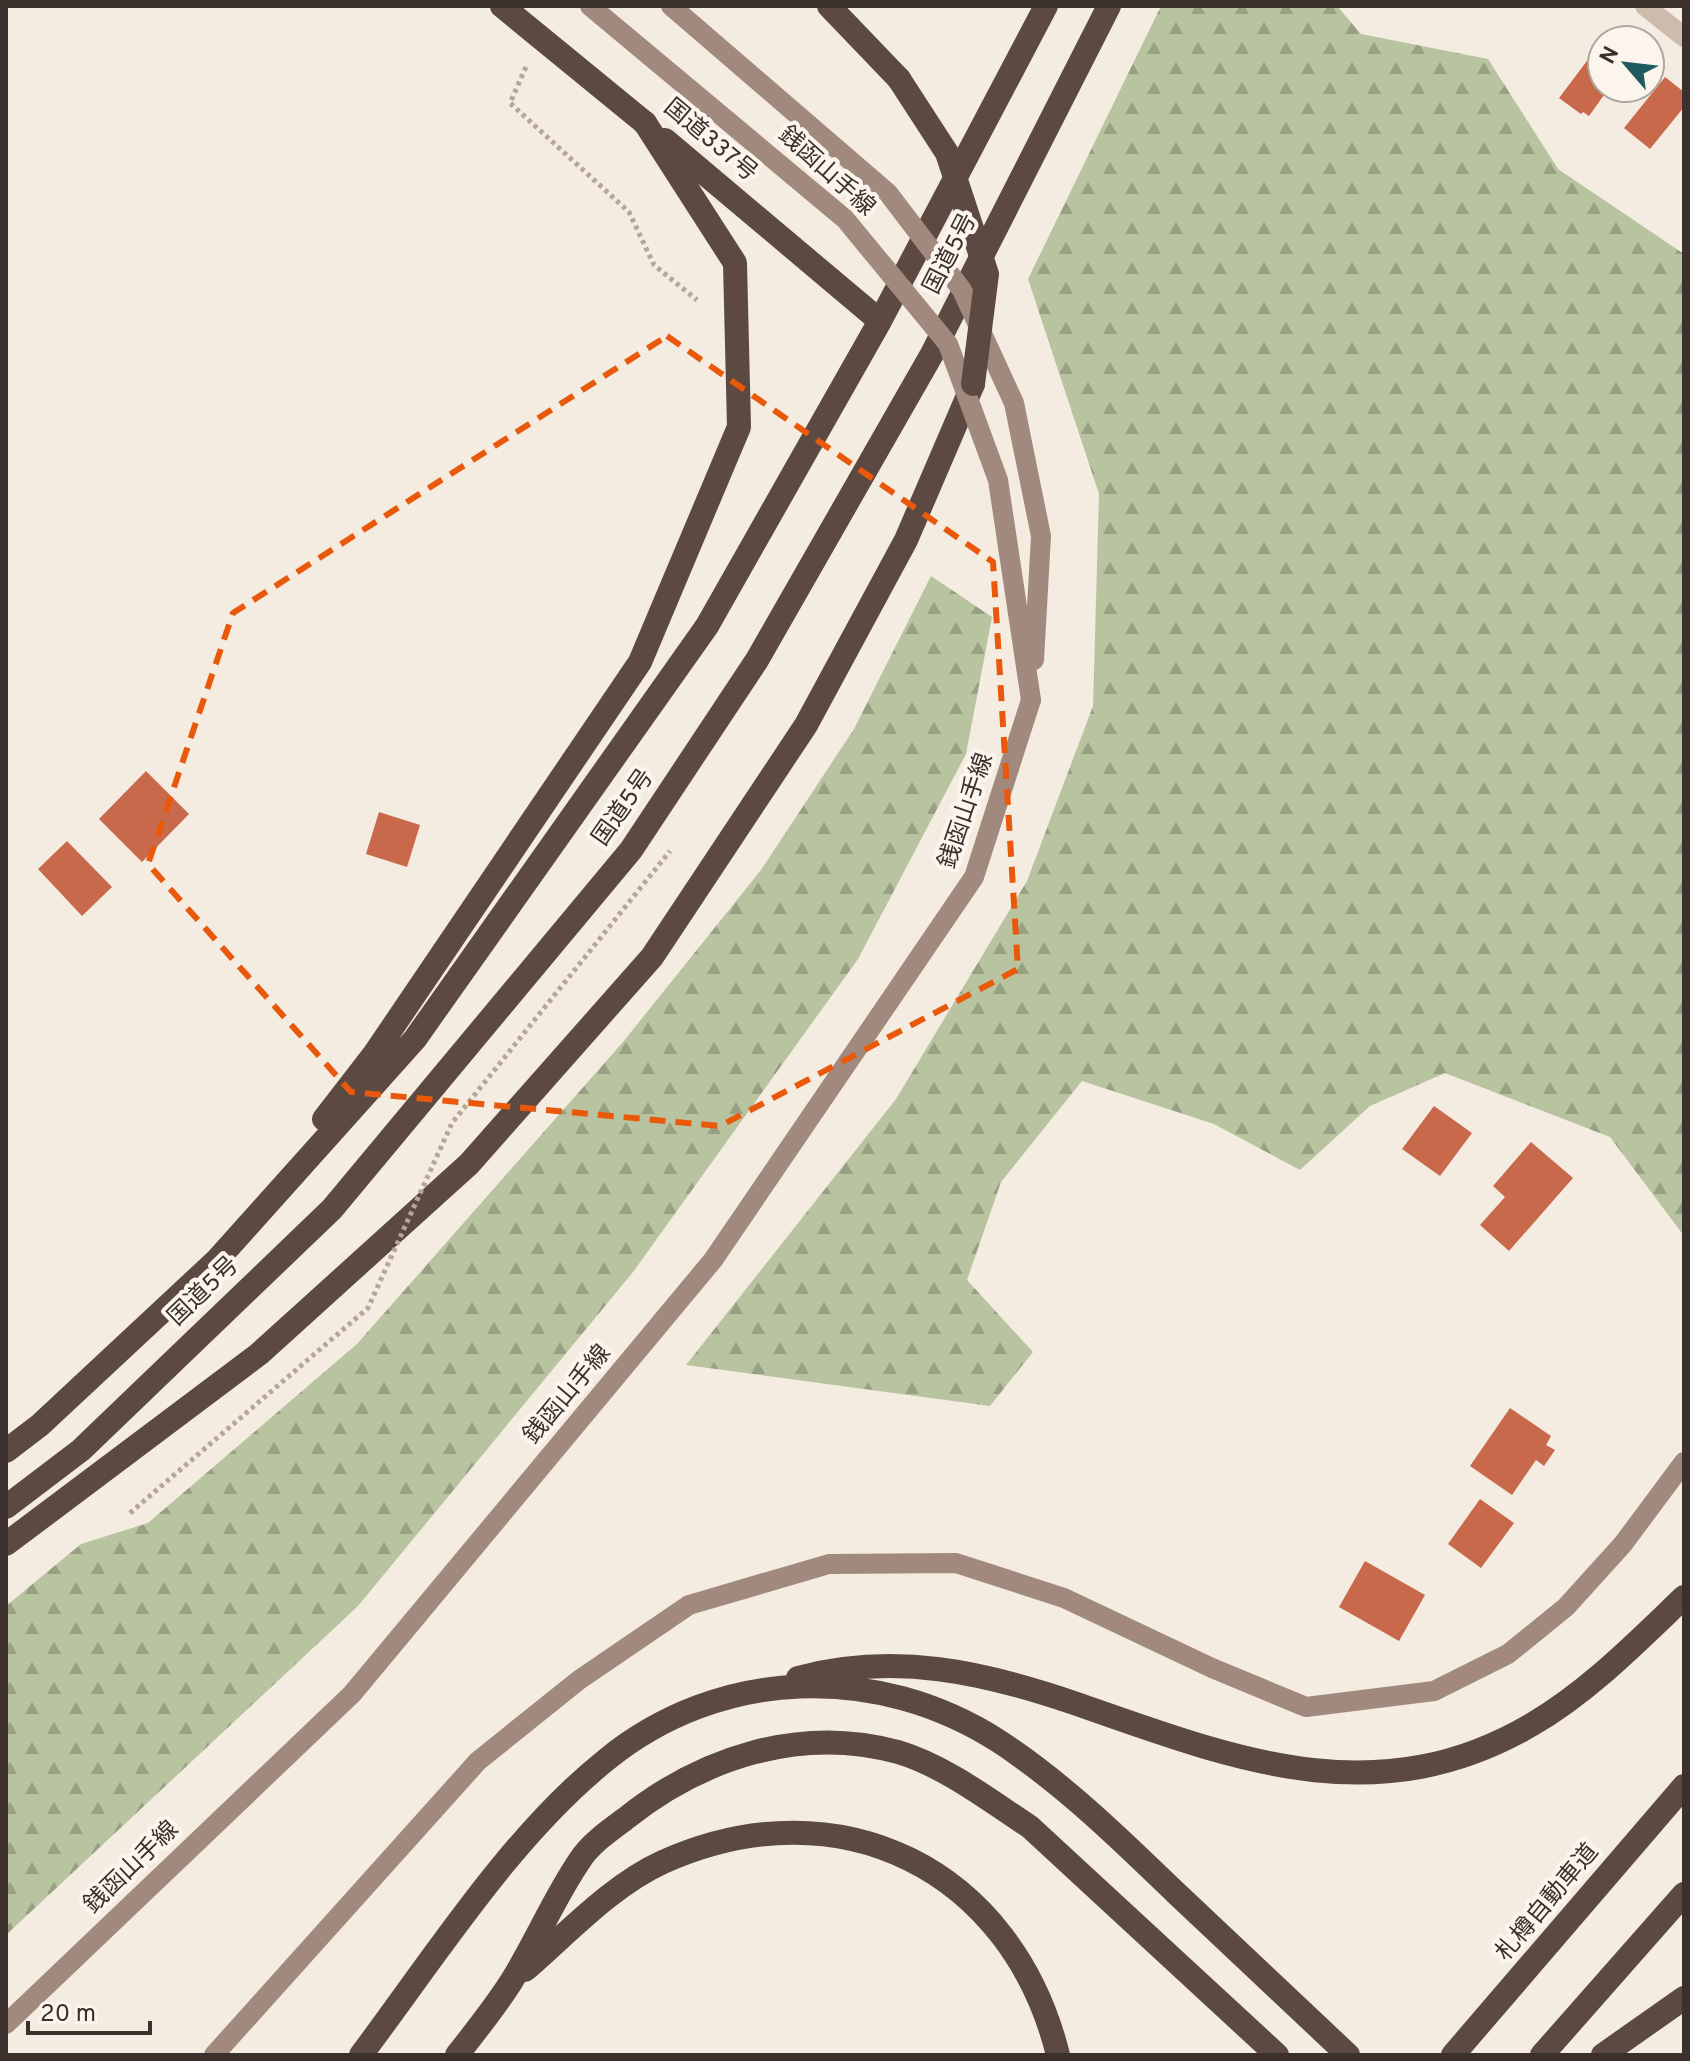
<svg xmlns="http://www.w3.org/2000/svg" width="1690" height="2061" viewBox="0 0 1690 2061" font-family="Overpass,'Noto Sans JP',sans-serif">
<defs>
<pattern id="forest-firs" width="22" height="20" patternUnits="userSpaceOnUse" patternTransform="scale(2)"><rect width="22" height="20" fill="#b8c4a0"/><path d="M5 1l3.5 6h-7zM16 11l3.5 6h-7z" fill="#97a083"/></pattern>
</defs>
<rect width="100%" height="100%" fill="#f4ebe1"/>
<!-- forest -->
<path fill="url(#forest-firs)" d="M 1161,6 L 1337,6 L 1361,34 L 1488,59 L 1558,169 L 1684,254 L 1684,1236 L 1610,1137 L 1445,1073 L 1370,1106 L 1300,1170 L 1214,1124 L 1082,1081 L 1001,1182 L 967,1280 L 1033,1352 L 990,1406 L 686,1365 L 896,1099 L 1027,881 L 1093,706 L 1099,494 L 1028,279 Z
M 931,576 L 992,617 L 966,754 L 858,959 L 633,1272 L 358,1606 L 6,1935 L 6,1606 L 81,1544 L 148,1523 L 357,1344 L 623,1042 L 761,870 L 854,729 Z"/>
<!-- building -->
<path fill="#c8694b" d="M 1602,41 L 1602,88 L 1609,88 L 1589,116 L 1583,112 L 1581,114 L 1559,98 Z
M 1665,77 L 1684,92 L 1684,107 L 1650,149 L 1624,128 Z
M 146,771 L 189,814 L 142,862 L 99,819 Z
M 379,812 L 420,825 L 407,867 L 366,854 Z
M 67,841 L 112,887 L 82,916 L 38,869 Z
M 1434,1106 L 1472,1133 L 1440,1176 L 1402,1149 Z
M 1531,1142 L 1573,1178 L 1509,1251 L 1480,1225 L 1505,1197 L 1493,1186 Z
M 1510,1408 L 1551,1436 L 1546,1445 L 1555,1450 L 1544,1466 L 1536,1460 L 1512,1495 L 1470,1466 Z
M 1480,1499 L 1514,1523 L 1481,1568 L 1448,1544 Z
M 1365,1561 L 1425,1595 L 1399,1641 L 1339,1607 Z"/>
<g fill="none" stroke-linecap="round" stroke-linejoin="round">
<!-- path -->
<path stroke="#b9a596" stroke-width="5" stroke-dasharray="4 4" stroke-linecap="butt" d="M 526,67 L 510,103 L 629,212 L 654,265 L 697,300"/>
<!-- street -->
<path stroke="#cdbbac" stroke-width="20" d="M 1645,6 L 1684,37"/>
<!-- secondary -->
<path stroke="#a18a7d" stroke-width="20" d="M 6,2024 L 352,1694 L 713,1260 L 974,877 L 1031,700
M 214,2055 L 478,1761 L 579,1680 L 689,1605 L 829,1564 L 956,1563 L 1064,1598 L 1212,1668 L 1306,1707 L 1434,1691 L 1508,1654 L 1566,1607 L 1623,1544 L 1684,1462"/>
<!-- highway -->
<path stroke="#5c4a42" stroke-width="24" d="M 829,6 L 899,79
M 665,140 L 880,321
M 324,1119 L 375,1053 L 640,662 L 739,427 L 735,263 L 645,123
M 6,1451 L 40,1425 L 217,1260 L 415,1039 L 707,626 L 880,321 L 1046,6
M 6,1507 L 81,1450 L 332,1209 L 631,850 L 757,660 L 932,354 L 1109,6
M 6,1544 L 259,1354 L 469,1164 L 652,957 L 806,725 L 906,540 L 973,384
M 798,1678 C 895,1652 984,1672 1077,1704 C 1232,1758 1375,1816 1531,1725 C 1588,1692 1637,1642 1684,1597
M 525,1970 C 568,1933 612,1885 663,1862 C 839,1783 1012,1869 1058,2055
M 361,2055 C 434,1958 511,1836 606,1760 C 720,1667 878,1663 1000,1742 C 1065,1785 1120,1839 1175,1892 C 1233,1946 1290,2001 1348,2055
M 457,2055 C 476,2031 495,2007 511,1982 C 536,1942 554,1898 580,1860 C 590,1844 610,1830 625,1819 C 701,1758 800,1725 898,1752 C 945,1766 989,1800 1030,1827 L 1277,2055
M 1453,2055 L 1684,1786
M 1542,2055 L 1684,1894
M 1603,2055 L 1684,1998"/>
<!-- path-bridge -->
<path stroke="#b9a596" stroke-width="5" stroke-dasharray="4 4" stroke-linecap="butt" d="M 130,1513 L 368,1308 L 452,1123 L 670,851"/>
<!-- secondary-bridge -->
<path stroke="#a18a7d" stroke-width="20" d="M 590,6 L 845,219 L 948,344 L 998,480 L 1031,700
M 671,6 L 888,193 L 962,290 L 1014,403 L 1041,536 L 1034,660"/>
<!-- highway-bridge -->
<path stroke="#5c4a42" stroke-width="24" d="M 502,6 L 645,123
M 899,79 L 947,153 L 987,274 L 973,384"/>
</g>
<!-- marked area -->
<path fill="none" stroke="#e8590c" stroke-width="6" stroke-dasharray="16 10" stroke-linejoin="round" d="M 667,336 L 993,562 L 1018,969 L 720,1126 L 351,1092 L 148,864 L 233,613 Z"/>
<g text-anchor="middle" dominant-baseline="central" stroke-width="8" stroke-linejoin="round" paint-order="stroke">
<!-- street labels -->
<g font-size="24" fill="#3b302b" stroke="#fbf5ee">
<text transform="translate(710 141) rotate(40)">国道337号</text>
<text transform="translate(826 172) rotate(42)">銭函山手線</text>
<text transform="translate(951 254) rotate(-63)">国道5号</text>
<text transform="translate(624 808) rotate(-55)">国道5号</text>
<text transform="translate(967 811) rotate(-71)">銭函山手線</text>
<text transform="translate(204 1292) rotate(-44)">国道5号</text>
<text transform="translate(568 1395) rotate(-50)">銭函山手線</text>
<text transform="translate(132 1868) rotate(-44)">銭函山手線</text>
<text transform="translate(1548 1903) rotate(-50)">札樽自動車道</text>
</g>
</g>
<!-- border -->
<rect width="1690" height="2061" fill="none" stroke="#3b302b" stroke-width="16"/>
<!-- north arrow -->
<g transform="translate(1626 64) rotate(298)"><circle r="38" fill="#fbf5ee" stroke="#aea6a0" stroke-width="2"/>
<path d="M0-6L14 30L0 20L-14 30Z" fill="#1f5a5e"/>
<text y="-12" font-size="22" font-weight="bold" text-anchor="middle" fill="#3b302b">N</text>
</g>
<!-- scale -->
<path d="M28 2021v12h122v-12" fill="none" stroke="#3b302b" stroke-width="4"/>
<text x="40" y="2021" font-size="24" fill="#3b302b" stroke="#fbf5ee" stroke-width="6" paint-order="stroke">20 m</text>
</svg>
